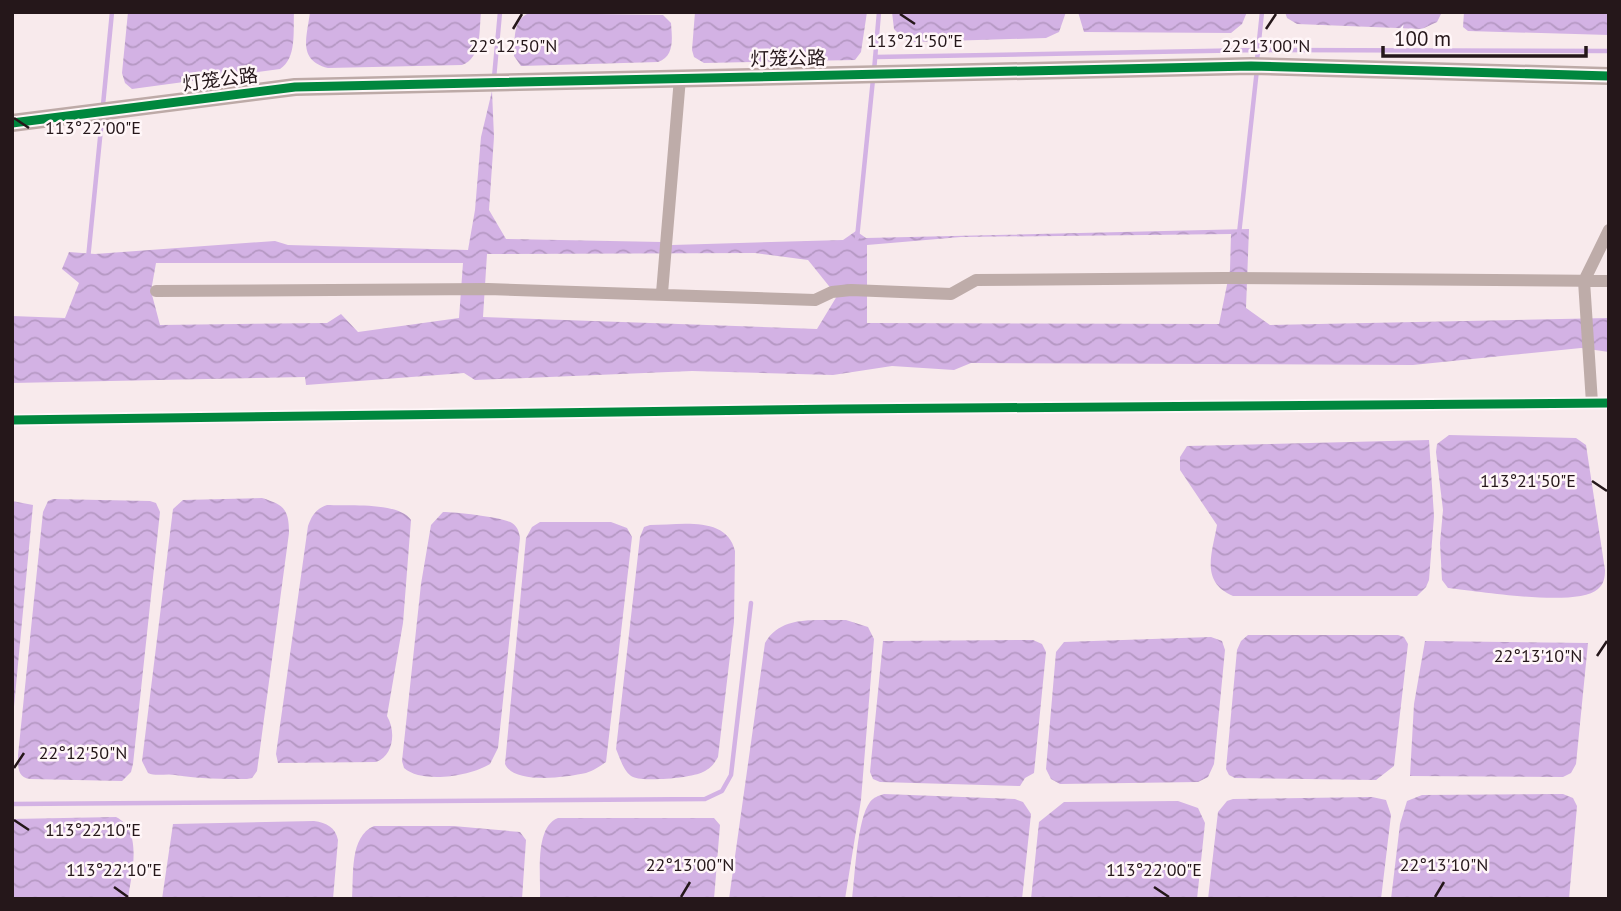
<svg xmlns="http://www.w3.org/2000/svg" width="1621" height="911" viewBox="0 0 1621 911" font-family="'PT Sans','Noto Sans SC',sans-serif">
<defs>
<pattern id="water-waves" width="16" height="10" patternUnits="userSpaceOnUse" patternTransform="scale(1.75)"><rect width="16" height="10" fill="#d3b2e4"/><path d="M0 5q4-4 8 0t8 0" fill="none" stroke="#b598c3"/></pattern>
</defs>
<rect width="100%" height="100%" fill="#f8eaec"/>
<!-- water -->
<path fill="url(#water-waves)" fill-rule="evenodd" d="M 128,12 L 294,12 C 293,31 297,58 280,69 L 132,89 L 125,83 L 122,73 Z
M 310,12 L 481,12 C 479,30 482,58 462,65 L 328,68 C 297,60 307,37 310,12 Z
M 695,12 L 867,12 L 861,52 L 855,60 L 704,63 L 694,57 L 692,50 Z
M 892,12 L 1066,12 L 1059,32 L 1046,38 L 914,42 L 905,40 L 894,29 Z
M 1078,12 L 1247,12 L 1242,24 L 1231,33 L 1084,32 Z
M 1285,12 L 1442,12 L 1437,22 L 1422,29 L 1297,24 L 1287,18 Z
M 1464,12 L 1609,12 L 1609,35 L 1468,31 L 1463,27 Z
M 529,13 L 663,15 L 671,23 C 672,38 675,56 658,62 L 521,66 L 514,56 C 515,41 512,20 529,13 Z
M 492,91 L 494,137 L 489,210 L 506,239 L 662,242 L 672,245 L 843,240 L 856,231 L 866,238 L 1249,229 L 1246,308 L 1270,325 L 1609,318 L 1609,352 L 1581,348 L 1413,365 L 971,363 L 954,370 L 892,366 L 833,375 L 692,371 L 475,380 L 464,373 L 306,385 L 305,377 L 12,383 L 12,316 L 65,318 L 79,283 L 62,269 L 69,252 L 95,254 L 275,241 L 288,245 L 468,250 L 475,210 L 481,137 ZM 1231,234 L 1230,270 L 1219,324 L 867,323 L 867,245 L 961,237 ZM 755,253 L 808,260 L 837,296 L 817,329 L 483,317 L 487,254 ZM 156,263 L 463,263 L 459,318 L 358,332 L 341,314 L 327,323 L 160,325 L 151,291 Z
M 1449,435 L 1576,438 L 1586,445 L 1605,570 C 1605,577 1604,584 1598,589 C 1577,608 1478,591 1448,588 L 1442,580 L 1440,543 L 1443,510 L 1436,452 L 1437,444 Z
M 1429,440 L 1434,516 L 1429,580 L 1426,587 L 1417,596 L 1233,596 C 1200,582 1212,554 1217,525 L 1180,470 L 1180,457 L 1187,446 Z
M 262,498 C 284,505 289,509 289,533 L 257,771 L 252,778 L 247,779 C 223,779 199,779 175,775 C 166,773 157,777 148,773 L 142,761 L 173,509 L 183,500 Z
M 53,499 L 150,501 L 156,503 L 160,512 L 133,764 L 131,772 L 122,781 L 30,779 C 17,777 18,767 18,755 L 43,512 L 48,501 Z
M 12,501 L 33,505 L 12,728 Z
M 327,505 C 348,506 400,502 411,520 L 403,623 L 387,716 C 396,731 394,755 376,762 L 278,763 L 276,754 L 308,526 C 312,515 316,509 327,505 Z
M 443,512 C 456,512 502,517 512,523 C 518,527 519,532 520,538 L 498,748 L 490,764 C 471,776 422,784 404,768 L 402,761 L 421,584 L 431,525 Z
M 540,522 L 611,522 L 627,528 L 632,537 L 606,762 C 600,766 593,771 586,773 C 567,777 514,785 505,764 L 526,538 L 532,527 Z
M 650,525 C 679,525 727,515 735,551 L 734,622 L 718,757 C 714,764 711,768 703,772 C 692,778 644,782 633,777 C 624,773 620,758 616,749 L 640,537 L 644,527 Z
M 846,620 L 868,627 L 874,639 L 861,800 L 845,899 L 729,899 L 765,643 C 781,614 817,621 846,620 Z
M 1248,635 L 1398,635 L 1404,637 L 1408,644 L 1394,766 L 1376,780 L 1235,778 L 1229,775 L 1226,769 L 1237,650 L 1241,641 Z
M 1211,637 L 1222,641 L 1225,650 L 1214,764 L 1208,777 L 1198,782 L 1060,784 L 1051,779 L 1046,769 L 1056,652 L 1064,642 Z
M 1033,640 L 1042,644 L 1046,652 L 1034,773 L 1025,778 L 1020,786 L 880,782 L 873,779 L 870,772 L 883,641 Z
M 1425,641 L 1588,643 L 1576,764 L 1571,773 L 1563,777 L 1410,776 L 1414,704 Z
M 884,794 L 1015,799 L 1023,802 L 1031,814 L 1022,899 L 852,899 C 855,876 857,819 870,802 C 874,797 878,796 884,794 Z
M 1563,794 L 1573,798 L 1577,806 L 1569,899 L 1391,899 L 1400,824 L 1407,801 L 1422,795 Z
M 1372,797 L 1386,800 L 1391,815 L 1381,899 L 1208,899 L 1218,812 L 1227,801 L 1233,799 Z
M 1178,801 L 1198,808 L 1205,823 L 1197,899 L 1031,899 L 1039,822 L 1064,802 Z
M 116,817 C 144,831 131,875 128,899 L 12,899 L 12,819 Z
M 558,818 L 714,818 L 720,825 L 714,899 L 540,899 C 541,877 534,827 558,818 Z
M 314,821 C 327,823 335,827 338,840 L 333,899 L 162,899 L 173,824 Z
M 374,826 L 453,826 L 520,832 L 526,840 L 522,899 L 352,899 C 354,875 349,837 374,826 Z"/>
<g fill="none" stroke-linecap="round" stroke-linejoin="round">
<!-- stream -->
<path stroke="#d3b2e4" stroke-width="4.5" d="M 875,57 L 1258,50 L 1609,51
M 1257,60 L 1262,12
M 874,71 L 879,12
M 494,78 L 500,12
M 103,105 L 112,12
M 1239,234 L 1257,69
M 857,238 L 873,79
M 88,259 L 102,118
M 12,804 L 705,799 L 722,791 L 731,775 L 751,603"/>
<!-- street -->
<path stroke="#beaca9" stroke-width="12" d="M 156,291 L 488,289 L 815,300 L 832,292 L 851,290 L 951,294 L 976,280 L 1224,278 L 1609,281
M 662,293 L 680,78
M 1592,403 L 1584,281 L 1609,230
M 12,420 L 841,409 L 1609,403"/>
<!-- secondary -->
<path stroke="#bdaaa7" stroke-width="18" d="M 12,123 L 295,87 L 1251,66 L 1609,76"/>
<defs>
<path id="cycleway" d="M 12,123 L 295,87 L 1251,66 L 1609,76
M 12,420 L 841,409 L 1609,403"/>
</defs>
<!-- cycleway casing -->
<use href="#cycleway" stroke="#fff6f8" stroke-width="13"/>
<!-- cycleway -->
<use href="#cycleway" stroke="#00873e" stroke-width="9"/>
</g>
<!-- ticks -->
<path fill="none" stroke="#25171a" stroke-width="2.5" d="M 900,14 L 915,24M 513,29 L 522,14M 1266,29 L 1276,14M 14,118 L 29,128M 1592,481 L 1607,491M 1597,656 L 1607,641M 14,768 L 24,753M 14,820 L 29,830M 114,887 L 128,897M 1154,887 L 1169,897M 681,897 L 690,882M 1435,897 L 1444,882"/>
<g text-anchor="middle" dominant-baseline="central" stroke-width="5" stroke-linejoin="round" paint-order="stroke">
<!-- street labels -->
<g font-size="19" fill="#25171a" stroke="#fff6f8">
<text transform="translate(788 58) rotate(-1)">灯笼公路</text>
<text transform="translate(220 79) rotate(-7)">灯笼公路</text>
</g>
</g>
<g font-size="18" text-anchor="middle" fill="#25171a" stroke="#fff6f8" stroke-width="5" stroke-linejoin="round" paint-order="stroke">
<text x="915" y="47">113°21'50"E</text>
<text x="513" y="52">22°12'50"N</text>
<text x="1266" y="52">22°13'00"N</text>
<text x="93" y="134">113°22'00"E</text>
<text x="1528" y="487">113°21'50"E</text>
<text x="1538" y="662">22°13'10"N</text>
<text x="83" y="759">22°12'50"N</text>
<text x="93" y="836">113°22'10"E</text>
<text x="690" y="871">22°13'00"N</text>
<text x="1444" y="871">22°13'10"N</text>
<text x="114" y="876">113°22'10"E</text>
<text x="1154" y="876">113°22'00"E</text>
</g>
<!-- border -->
<rect width="1621" height="911" fill="none" stroke="#25171a" stroke-width="28"/>
<!-- scale -->
<path d="M1383 46v10h203v-10" fill="none" stroke="#25171a" stroke-width="3.5"/>
<text x="1394" y="46" font-size="21" fill="#25171a" stroke="#fff6f8" stroke-width="5" paint-order="stroke">100 m</text>
</svg>
